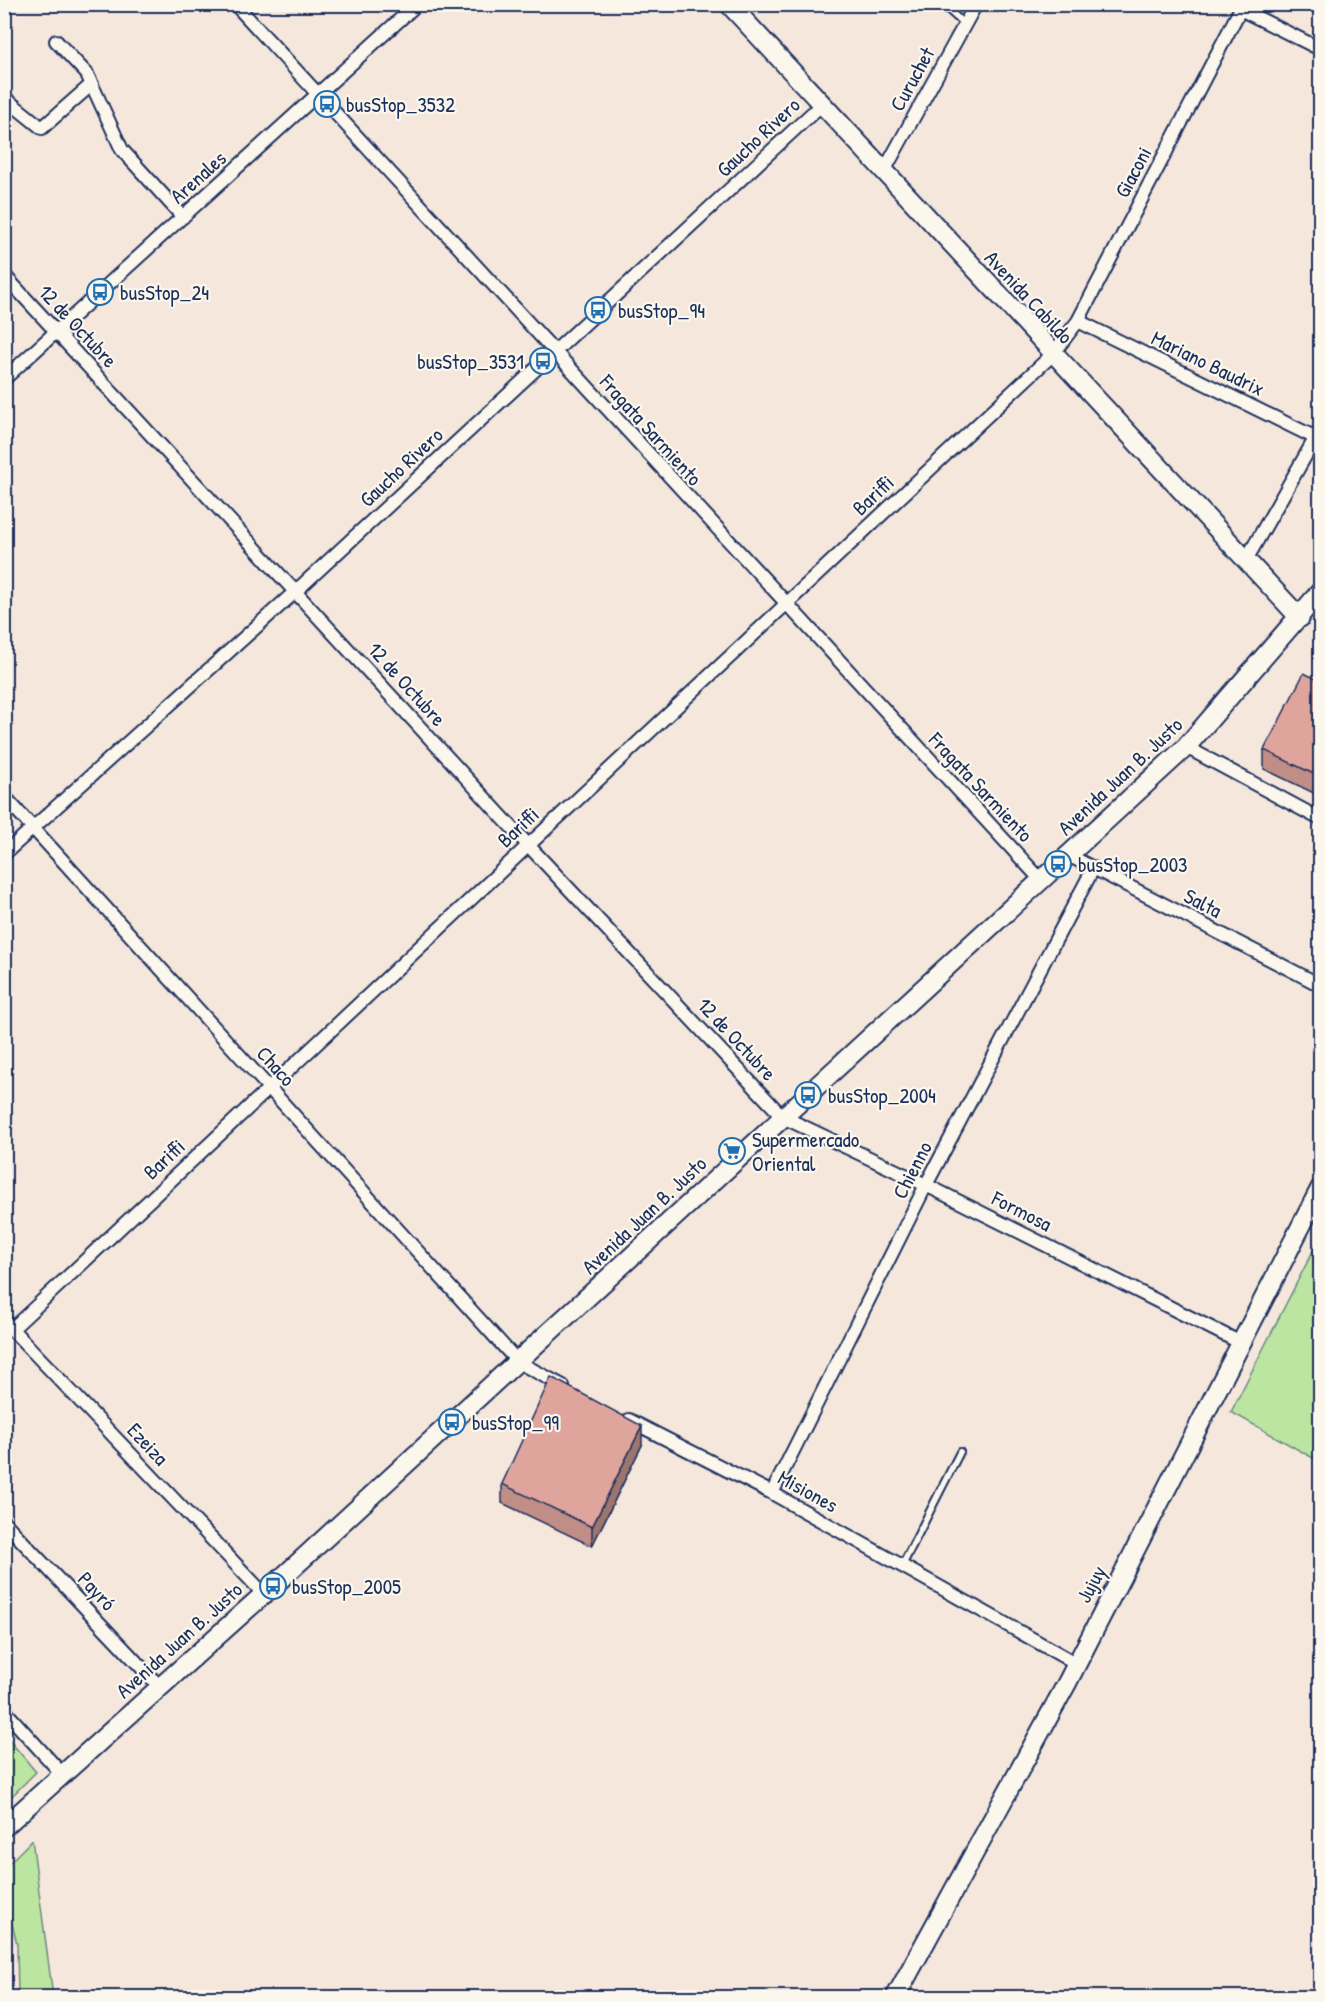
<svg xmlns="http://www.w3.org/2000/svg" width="1325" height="2002" viewBox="0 0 1325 2002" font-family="'Patrick Hand',sans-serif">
<rect width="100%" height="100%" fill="#f5e7dc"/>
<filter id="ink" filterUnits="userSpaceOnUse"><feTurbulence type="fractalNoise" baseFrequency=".0167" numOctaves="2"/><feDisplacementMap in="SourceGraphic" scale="12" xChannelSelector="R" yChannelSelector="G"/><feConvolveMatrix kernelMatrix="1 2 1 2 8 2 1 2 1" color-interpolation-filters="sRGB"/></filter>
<g filter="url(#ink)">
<!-- green -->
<path fill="#bbe5a1" stroke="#6b8a80" stroke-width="1.5" d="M 1320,1237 L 1320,1462 L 1231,1412 Z
M 5,1735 L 36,1772 L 5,1803 L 4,1803 Z
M 32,1840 L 32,1839 L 53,1997 L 18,1997 L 17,1944 L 5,1895 L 5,1867 Z"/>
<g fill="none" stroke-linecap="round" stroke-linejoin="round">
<defs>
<path id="lane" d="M 942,4 L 964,24
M 902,1566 L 960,1452"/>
<path id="street" d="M 235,4 L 1041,880
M 1240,9 L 1320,49
M 56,41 L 87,74 L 122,150 L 183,217
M 6,99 L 42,128 L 92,84
M 883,173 L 976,4
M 4,275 L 528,845 L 783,1117 L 926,1185 L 1241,1343
M 1078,321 L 1320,440
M 4,379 L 417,4
M 1246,560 L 1320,430
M 1186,747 L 1320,819
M 4,796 L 518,1362 L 563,1386
M 4,854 L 296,591 L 821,105
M 1068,855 L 1320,985
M 4,1321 L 264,1594
M 12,1329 L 1052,355 L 1078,321 L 1243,4
M 629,1420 L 772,1493 L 1075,1663
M 772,1493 L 926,1185 L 1093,869
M 4,1522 L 161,1688
M 4,1710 L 63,1775"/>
<path id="secondary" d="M 729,4 L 1300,618
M 4,1827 L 273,1586 L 1186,747 L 1320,592
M 895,1998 L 1067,1683 L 1320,1189"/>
</defs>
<!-- lane casing -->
<use href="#lane" stroke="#1b2f5e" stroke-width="10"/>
<!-- street casing -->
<use href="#street" stroke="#1b2f5e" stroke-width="16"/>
<!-- secondary casing -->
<use href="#secondary" stroke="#1b2f5e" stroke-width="22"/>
<!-- lane -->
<use href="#lane" stroke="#fbf7ec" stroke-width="6"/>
<!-- street -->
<use href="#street" stroke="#fbf7ec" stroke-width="12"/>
<!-- secondary -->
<use href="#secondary" stroke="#fbf7ec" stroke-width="18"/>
</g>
<!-- wall -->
<path fill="#c08e87" stroke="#1b2f5e" stroke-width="1.5" d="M 1320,681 L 1320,796 L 1264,769 L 1264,750 Z
M 642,1445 L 592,1546 L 502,1503 L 502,1484 Z"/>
<!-- shaded-wall -->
<path fill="#9c746e" stroke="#1b2f5e" stroke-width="1.5" d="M 642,1426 L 642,1445 L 592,1546 L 592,1527 Z"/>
<!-- building -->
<path fill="#dfa59d" stroke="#1b2f5e" stroke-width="1.5" d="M 1304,673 L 1320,681 L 1320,777 L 1264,750 Z
M 551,1377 L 642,1426 L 592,1527 L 502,1484 Z"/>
</g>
<!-- icons -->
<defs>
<symbol id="bus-ring" viewBox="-11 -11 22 22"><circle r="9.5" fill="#fbf7ec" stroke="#1f6fb2" stroke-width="1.5"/><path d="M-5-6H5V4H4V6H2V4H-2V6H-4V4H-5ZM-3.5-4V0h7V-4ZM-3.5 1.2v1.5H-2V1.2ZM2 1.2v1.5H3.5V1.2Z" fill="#1f6fb2"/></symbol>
<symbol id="supermarket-ring" viewBox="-11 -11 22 22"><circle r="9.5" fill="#fbf7ec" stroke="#1f6fb2" stroke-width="1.5"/><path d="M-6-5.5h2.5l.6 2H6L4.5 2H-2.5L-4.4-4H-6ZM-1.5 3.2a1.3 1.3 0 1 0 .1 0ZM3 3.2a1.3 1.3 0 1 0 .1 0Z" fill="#1f6fb2"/></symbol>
</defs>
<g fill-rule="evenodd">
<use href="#bus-ring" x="312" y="89" width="30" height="30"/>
<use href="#bus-ring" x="85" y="277" width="30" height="30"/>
<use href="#bus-ring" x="583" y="295" width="30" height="30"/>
<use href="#bus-ring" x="528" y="346" width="30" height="30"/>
<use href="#bus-ring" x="1043" y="849" width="30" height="30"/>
<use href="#bus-ring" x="793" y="1080" width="30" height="30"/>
<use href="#supermarket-ring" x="717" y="1136" width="30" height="30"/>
<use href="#bus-ring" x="437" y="1407" width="30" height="30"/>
<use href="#bus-ring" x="258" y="1571" width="30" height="30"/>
</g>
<g text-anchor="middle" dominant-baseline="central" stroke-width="4.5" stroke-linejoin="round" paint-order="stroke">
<!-- street labels -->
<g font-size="21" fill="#1b2f5e" stroke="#fbf7ec">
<text transform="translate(912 79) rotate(-61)">Curuchet</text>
<text transform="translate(758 137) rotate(-43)">Gaucho Rivero</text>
<text transform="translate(1133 172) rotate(-62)">Giaconi</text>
<text transform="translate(198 177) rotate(-42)">Arenales</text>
<text transform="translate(1029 297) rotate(47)">Avenida Cabildo</text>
<text transform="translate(78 326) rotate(47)">12 de Octubre</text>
<text transform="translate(1208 363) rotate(26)">Mariano Baudrix</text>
<text transform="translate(651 430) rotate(48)">Fragata Sarmiento</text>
<text transform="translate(401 467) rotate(-43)">Gaucho Rivero</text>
<text transform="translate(873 495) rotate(-43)">Bariffi</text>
<text transform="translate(407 684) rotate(48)">12 de Octubre</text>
<text transform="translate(1120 776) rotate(-43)">Avenida Juan B. Justo</text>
<text transform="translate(981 787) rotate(47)">Fragata Sarmiento</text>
<text transform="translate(518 827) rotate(-43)">Bariffi</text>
<text transform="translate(1203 903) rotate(27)">Salta</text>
<text transform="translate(737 1039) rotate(47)">12 de Octubre</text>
<text transform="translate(276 1066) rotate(48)">Chaco</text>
<text transform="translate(164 1159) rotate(-43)">Bariffi</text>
<text transform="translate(912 1170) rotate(-63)">Chienno</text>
<text transform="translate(1022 1211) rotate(27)">Formosa</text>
<text transform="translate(644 1215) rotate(-43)">Avenida Juan B. Justo</text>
<text transform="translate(148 1444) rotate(47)">Ezeiza</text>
<text transform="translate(808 1491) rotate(29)">Misiones</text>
<text transform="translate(1091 1584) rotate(-62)">Jujuy</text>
<text transform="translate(97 1591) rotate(47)">Payró</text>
<text transform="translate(179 1640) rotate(-42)">Avenida Juan B. Justo</text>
</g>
<!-- poi labels -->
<g font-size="21" fill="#1b2f5e" stroke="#fbf7ec" text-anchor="start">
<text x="346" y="104">busStop_3532</text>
<text x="120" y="292">busStop_24</text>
<text x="618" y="310">busStop_94</text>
<text x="524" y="361" text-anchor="end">busStop_3531</text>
<text x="1078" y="864">busStop_2003</text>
<text x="828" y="1095">busStop_2004</text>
<text x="752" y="1139">Supermercado<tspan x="752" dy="24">Oriental</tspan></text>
<text x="472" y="1422">busStop_99</text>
<text x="292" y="1586">busStop_2005</text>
</g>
</g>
<!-- margin -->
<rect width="1325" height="2002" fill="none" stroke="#fbf7ec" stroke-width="24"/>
<rect x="12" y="12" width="1301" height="1978" fill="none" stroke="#1b2f5e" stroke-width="2" filter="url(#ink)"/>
</svg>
